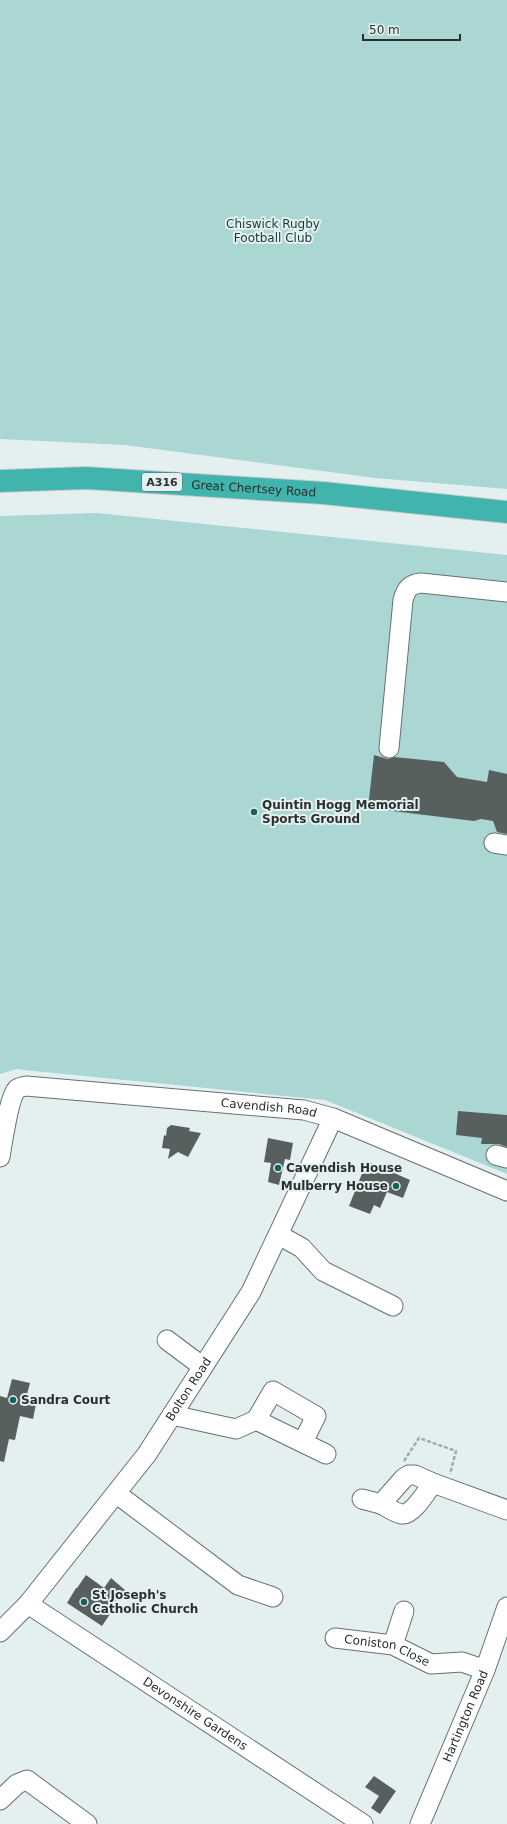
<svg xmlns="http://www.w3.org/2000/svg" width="507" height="1824" viewBox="0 0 507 1824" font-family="'DejaVu Sans',sans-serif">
<rect width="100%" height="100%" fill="#e4f0ef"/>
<!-- green -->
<path fill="#aad6d3" d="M 0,0 L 507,0 L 507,489 L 375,478 L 125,445 L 0,439 Z
M 97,513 L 507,555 L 507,1174 L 325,1100 L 24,1070 L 17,1069 L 0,1074 L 0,516 Z"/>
<!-- building -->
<path fill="#57605f" d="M 374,755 L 388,759 L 394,757 L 444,762 L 457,777 L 487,782 L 489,770 L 507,774 L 507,834 L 497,832 L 493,821 L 481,819 L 474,821 L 368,808 Z
M 458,1111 L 507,1115 L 507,1147 L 499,1144 L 481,1144 L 482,1138 L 456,1135 Z
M 171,1125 L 190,1128 L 189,1131 L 201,1133 L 188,1157 L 178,1152 L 168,1159 L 170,1149 L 162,1148 L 164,1135 L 166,1136 L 167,1128 Z
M 268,1138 L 293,1143 L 290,1160 L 285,1159 L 279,1185 L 268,1182 L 271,1163 L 264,1162 Z
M 367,1161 L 410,1180 L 403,1198 L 387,1192 L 380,1208 L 374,1205 L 370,1214 L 349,1206 Z
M 12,1379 L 30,1383 L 25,1402 L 36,1404 L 33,1419 L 20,1416 L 15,1440 L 9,1439 L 4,1462 L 0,1461 L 0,1396 L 7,1398 Z
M 86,1575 L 104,1588 L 111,1578 L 125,1590 L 109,1609 L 112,1611 L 102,1626 L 67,1603 L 76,1588 L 77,1588 Z
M 374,1776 L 396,1791 L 380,1814 L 371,1808 L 379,1796 L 365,1787 Z"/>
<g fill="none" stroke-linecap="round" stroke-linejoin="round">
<defs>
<g id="minor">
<path d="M 389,748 L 403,600 C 406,589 410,584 421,583 L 507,592"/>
<path d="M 494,843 L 507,845"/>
<path d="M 496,1155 L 507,1158"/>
<path id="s1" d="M 0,1157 C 2,1145 9,1097 17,1089 C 19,1087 23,1087 26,1086 L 304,1110 L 333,1118 L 507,1191"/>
<path d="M 279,1235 L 302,1248 L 323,1271 L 393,1306"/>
<path d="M 167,1340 L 203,1367"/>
<path d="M 172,1415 L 236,1429 L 256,1420 L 326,1454"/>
<path d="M 256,1420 L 273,1391 L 316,1416 L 303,1442"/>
<path d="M 409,1475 L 415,1475 L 433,1483 C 427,1491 412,1516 402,1514 C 395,1513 387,1507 381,1504 L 404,1478 Z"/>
<path d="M 433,1483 L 507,1510"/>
<path d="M 117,1494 L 238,1585 L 273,1597"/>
<path d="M 362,1499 L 381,1504"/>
<path id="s2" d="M 28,1604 L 363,1824"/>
<path id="s3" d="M 0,1632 L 28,1604 L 147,1454 L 251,1292 L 333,1118"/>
<path id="s4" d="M 335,1638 L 393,1645 L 431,1664 L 462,1662 L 485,1670"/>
<path d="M 393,1645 L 404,1611"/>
<path d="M 0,1800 L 17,1784 L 27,1780 L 87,1824"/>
<path id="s5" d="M 420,1824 L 485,1670 L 507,1607"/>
</g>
<g id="highway">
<path id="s6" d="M 0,481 L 86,478 L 323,493 L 507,512"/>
</g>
</defs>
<!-- minor casing -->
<use href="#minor" stroke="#677170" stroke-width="21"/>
<!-- highway casing -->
<use href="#highway" stroke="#cccdcd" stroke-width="24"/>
<!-- path -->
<path stroke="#a1aaa9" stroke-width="2.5" stroke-dasharray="4 2" stroke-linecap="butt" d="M 404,1461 L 419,1438 L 456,1451 L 450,1474"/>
<!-- minor -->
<use href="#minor" stroke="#fff" stroke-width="19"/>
<!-- highway -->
<use href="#highway" stroke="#41b4ad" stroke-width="22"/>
</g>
<!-- markers -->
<g fill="#15635f" stroke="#e4f0ef" stroke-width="1.5">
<circle cx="254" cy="812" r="4"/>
<circle cx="278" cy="1168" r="4"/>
<circle cx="396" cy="1186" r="4"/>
<circle cx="13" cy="1400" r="4"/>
<circle cx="84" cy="1602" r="4"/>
</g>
<g text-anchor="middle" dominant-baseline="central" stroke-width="4" stroke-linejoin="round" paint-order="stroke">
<!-- shield labels -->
<rect fill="#e4f0ef" stroke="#626868" stroke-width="1" x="142" y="473" width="40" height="18" rx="3"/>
<g font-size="11" font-weight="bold" fill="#2a2e2e">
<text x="162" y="482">A316</text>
</g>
<!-- park labels -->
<g font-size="12" fill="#163a37" stroke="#e4f0ef">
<text x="273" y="224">Chiswick Rugby<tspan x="273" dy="14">Football Club</tspan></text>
</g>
<!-- street labels -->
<g font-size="12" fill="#2a2e2e" stroke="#e4f0ef">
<text stroke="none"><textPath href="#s6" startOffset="254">Great Chertsey Road</textPath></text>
<text stroke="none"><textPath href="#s1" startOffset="324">Cavendish Road</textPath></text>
<text stroke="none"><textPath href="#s3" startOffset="308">Bolton Road</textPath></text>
<text stroke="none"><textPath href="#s4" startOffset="54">Coniston Close</textPath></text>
<text stroke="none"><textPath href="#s2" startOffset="200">Devonshire Gardens</textPath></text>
<text stroke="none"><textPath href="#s5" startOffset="117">Hartington Road</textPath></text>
</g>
<!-- poi labels -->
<g font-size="12" font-weight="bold" fill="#2a2e2e" stroke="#e4f0ef" text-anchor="start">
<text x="262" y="805">Quintin Hogg Memorial<tspan x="262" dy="14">Sports Ground</tspan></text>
<text x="286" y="1168">Cavendish House</text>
<text x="388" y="1186" text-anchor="end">Mulberry House</text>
<text x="21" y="1400">Sandra Court</text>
<text x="92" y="1595">St Joseph's<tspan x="92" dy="14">Catholic Church</tspan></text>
</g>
</g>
<!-- scale -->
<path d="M363 34v6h97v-6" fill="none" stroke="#2a2e2e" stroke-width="2"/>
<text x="369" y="34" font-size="12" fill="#2a2e2e" stroke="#e4f0ef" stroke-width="3" paint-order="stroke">50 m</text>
</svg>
